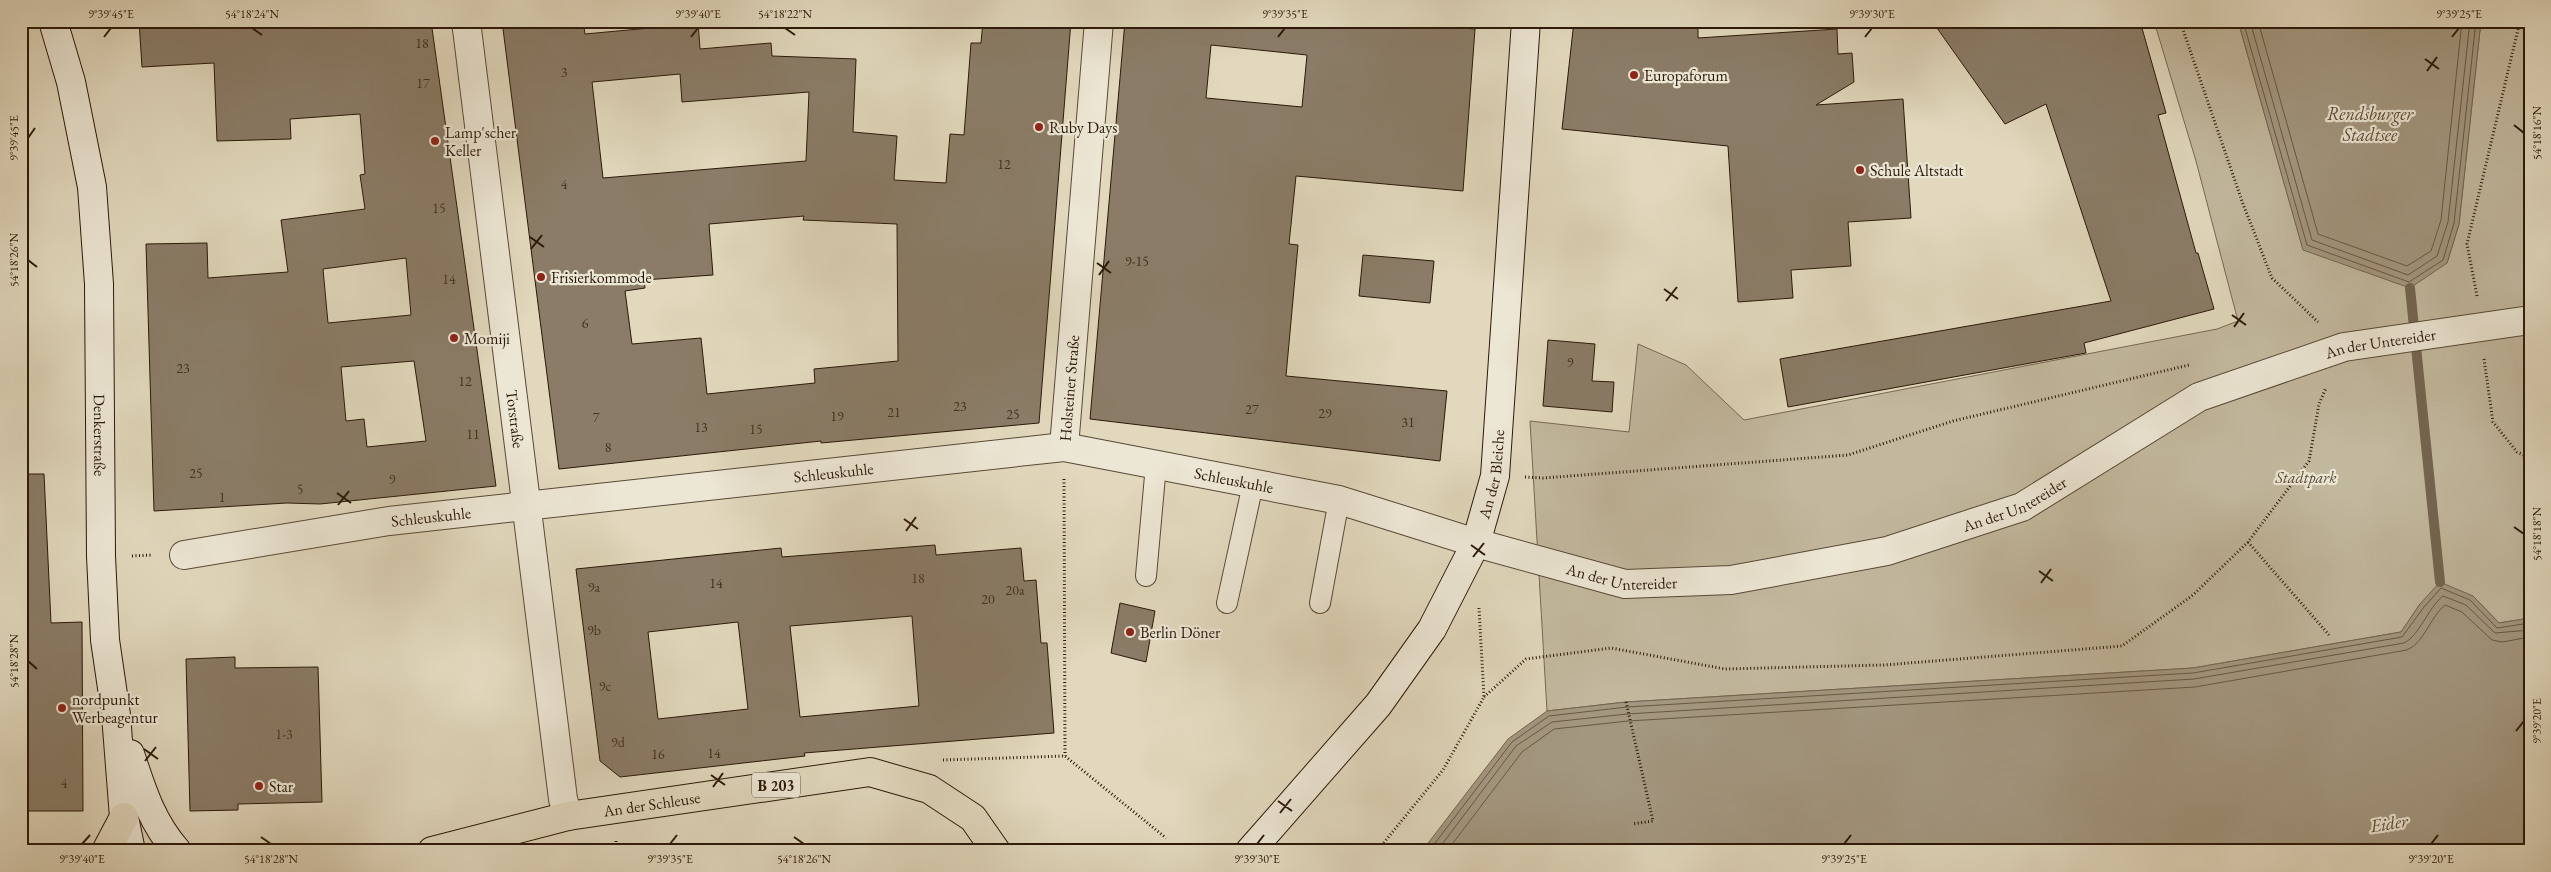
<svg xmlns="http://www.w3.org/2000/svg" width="2551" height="872" viewBox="0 0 2551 872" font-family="'EB Garamond',serif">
<rect width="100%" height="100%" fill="#e1d8bd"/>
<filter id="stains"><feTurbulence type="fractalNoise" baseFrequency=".004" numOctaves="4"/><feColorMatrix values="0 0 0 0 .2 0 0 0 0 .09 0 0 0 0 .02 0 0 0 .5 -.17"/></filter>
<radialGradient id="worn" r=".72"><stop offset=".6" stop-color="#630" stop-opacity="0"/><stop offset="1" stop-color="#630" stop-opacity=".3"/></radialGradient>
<!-- green -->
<path fill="#c2b89e" stroke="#766854" d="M 2154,21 L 2238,21 L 2303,249 L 2447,263 L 2459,224 L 2481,21 L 2530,21 L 2530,618 L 2499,623 L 2473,596 L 2420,604 L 2401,632 L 2193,668 L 1626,702 L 1547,711 L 1530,421 L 1629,432 L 1638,344 L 1686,365 L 1744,420 L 2217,329 L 2238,321 L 2196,161 Z"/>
<!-- water -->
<path fill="#a39780" stroke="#736550" d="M 2238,21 L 2481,21 L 2459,224 L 2447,263 L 2410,288 L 2303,250 Z
M 2440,582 L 2473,596 L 2499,623 L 2530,618 L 2530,851 L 1422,851 L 1508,739 L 1547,711 L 1626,702 L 2193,668 L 2401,632 L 2420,604 Z"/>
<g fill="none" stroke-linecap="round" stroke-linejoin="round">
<!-- shore -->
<path stroke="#675844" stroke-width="1" d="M 2243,21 L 2307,245 L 2409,282 L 2443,260 L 2454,223 L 2476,21
M 2250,21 L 2312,240 L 2408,275 L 2437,256 L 2448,222 L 2470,21
M 2258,21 L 2318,234 L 2407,266 L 2431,251 L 2441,220 L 2462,21
M 1429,851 L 1512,742 L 1549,716 L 1627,707 L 2193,673 L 2402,637 L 2424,607 L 2441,588 L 2470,600 L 2497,628 L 2530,623
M 1437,851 L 1516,746 L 1552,722 L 1627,714 L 2194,679 L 2404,643 C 2419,636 2428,608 2443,596 L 2466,605 L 2495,633 L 2530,630
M 1447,851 L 1522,752 L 1554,729 L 1628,721 L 2195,687 L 2407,650 C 2425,642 2430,617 2445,605 L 2462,612 L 2492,640 L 2502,642 L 2530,637"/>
<!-- stream -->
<path stroke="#736550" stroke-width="10" d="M 2410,288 L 2440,582"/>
</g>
<!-- building -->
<path fill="#8a7c67" stroke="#2b1909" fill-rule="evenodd" d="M 139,21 L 431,21 L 496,486 L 320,504 L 287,503 L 154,511 L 146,244 L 207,243 L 208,278 L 288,272 L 281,220 L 365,209 L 360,175 L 365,174 L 360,114 L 290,119 L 291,139 L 217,141 L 214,63 L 142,67 ZM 406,258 L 411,315 L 328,323 L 323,269 ZM 414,361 L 426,441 L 367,447 L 364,419 L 346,421 L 341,367 Z
M 502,21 L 583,21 L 585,34 L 650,28 L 650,21 L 698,21 L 700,49 L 771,43 L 772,56 L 856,59 L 853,132 L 897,136 L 894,180 L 946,183 L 950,134 L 964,135 L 971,43 L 981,43 L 983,21 L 1071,21 L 1039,423 L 821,443 L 821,441 L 559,469 ZM 680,74 L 682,102 L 809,92 L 806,161 L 603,178 L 592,82 ZM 804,216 L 803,220 L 897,224 L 898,361 L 814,369 L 815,383 L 707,394 L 701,338 L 632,344 L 625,291 L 645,288 L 644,280 L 713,275 L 709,224 Z
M 1125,21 L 1430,21 L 1429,25 L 1475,29 L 1463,191 L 1296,176 L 1289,244 L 1298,245 L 1286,376 L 1447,391 L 1440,461 L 1090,419 ZM 1211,45 L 1307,55 L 1302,107 L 1206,98 Z
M 1574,21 L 1698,21 L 1698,38 L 1837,29 L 1838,54 L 1852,53 L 1854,82 L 1816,105 L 1903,99 L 1911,218 L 1848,222 L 1851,266 L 1791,270 L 1793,298 L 1738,302 L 1728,146 L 1562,129 Z
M 1932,21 L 2140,21 L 2166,113 L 2158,115 L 2196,253 L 2198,253 L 2214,309 L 2084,343 L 2086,353 L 1788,407 L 1780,359 L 2111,301 L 2046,104 L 2005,124 Z
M 1363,255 L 1434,261 L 1430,303 L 1359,296 Z
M 1548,340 L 1595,344 L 1592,381 L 1614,382 L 1612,412 L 1543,406 Z
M 21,474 L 44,474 L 51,623 L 82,622 L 83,811 L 21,811 Z
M 935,545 L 936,555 L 1021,548 L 1024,581 L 1036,580 L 1041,643 L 1047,643 L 1054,733 L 804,753 L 805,756 L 620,777 L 600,761 L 576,569 L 781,548 L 782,557 ZM 912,616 L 919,706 L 800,717 L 790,626 ZM 738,622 L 748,709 L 658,719 L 648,632 Z
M 1120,603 L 1155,611 L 1146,662 L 1111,653 Z
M 235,657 L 235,668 L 318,667 L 322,802 L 238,804 L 238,810 L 190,811 L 186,659 Z"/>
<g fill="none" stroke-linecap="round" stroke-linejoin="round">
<defs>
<path id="lane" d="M 1146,576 L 1156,465
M 1227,603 L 1253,484
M 1320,603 L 1339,500"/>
<g id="street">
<path id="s1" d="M 466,21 L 563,799 L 568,816"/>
<path id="s2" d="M 1064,447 L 1099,21"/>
<path id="s3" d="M 184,555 L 389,521 L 1064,447 L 1339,500 L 1476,543 L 1625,584 L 1731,580 L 1887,551 L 2022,507 L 2199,397 L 2344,347 L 2530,320"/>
</g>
<g id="secondary">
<path id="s4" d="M 53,21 L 71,82 L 92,187 L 99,284 L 101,556 L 105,640 L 116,715 L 124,817 L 131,851"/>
<path d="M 130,754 C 142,790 151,821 177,851"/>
<path id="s5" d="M 1250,851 L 1378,705 L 1432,629 L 1476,543 L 1495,476 L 1526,21"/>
</g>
<g id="primary">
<path d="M 106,851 L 124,817"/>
<path id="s6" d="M 432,851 L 568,816 L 870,772 L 929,789 L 973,818 L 996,851"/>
</g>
</defs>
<!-- lane casing -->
<use href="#lane" stroke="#584936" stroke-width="22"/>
<!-- street casing -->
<use href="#street" stroke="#584936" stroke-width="30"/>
<!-- secondary casing -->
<use href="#secondary" stroke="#2b1909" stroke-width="30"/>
<!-- primary casing -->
<use href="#primary" stroke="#2b1909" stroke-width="30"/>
<!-- path -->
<path stroke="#2b1909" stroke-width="3" stroke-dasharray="1 2.5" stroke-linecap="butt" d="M 2180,21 L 2243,204 L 2272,278 L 2318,322
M 2477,296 L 2467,244 L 2520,21
M 2484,359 L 2493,422 L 2517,452 L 2530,458
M 1525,477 L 1543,478 L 1848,455 L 1953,421 L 2189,365
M 1064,479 L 1065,756
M 2248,542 L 2329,635
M 132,556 L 153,555
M 1484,697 L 1526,659 L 1611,648 L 1725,669 L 1884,665 L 2122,646 L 2193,595 L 2248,542 L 2309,461 L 2319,404 L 2326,388
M 1626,702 L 1653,821 L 1632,824
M 943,760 L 1065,756 L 1166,838
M 616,841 L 616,851
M 1377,851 L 1443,770 L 1484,697 L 1479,608"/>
<!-- lane -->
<use href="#lane" stroke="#ece6d4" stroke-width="20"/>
<!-- street -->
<use href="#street" stroke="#ece6d4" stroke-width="28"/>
<!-- secondary -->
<use href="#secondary" stroke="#ece6d4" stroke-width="28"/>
<!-- primary -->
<use href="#primary" stroke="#e1d8bd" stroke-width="28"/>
</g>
<!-- ticks -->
<path fill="none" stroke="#2b1909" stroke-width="2" d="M 252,28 L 262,35M 785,28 L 795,35M 104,37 L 111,28M 691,37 L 698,28M 1278,37 L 1285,28M 1865,37 L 1872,28M 2452,37 L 2459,28M 2425,59 L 2439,69M 2427,71 L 2437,57M 2514,125 L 2524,133M 28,138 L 35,128M 530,237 L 544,247M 531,249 L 542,235M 28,260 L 37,267M 1097,263 L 1111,273M 1099,275 L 1109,261M 1664,289 L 1678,299M 1666,301 L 1677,287M 2232,315 L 2246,325M 2234,327 L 2244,313M 337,493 L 351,503M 338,505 L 349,491M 904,519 L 918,529M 2514,527 L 2524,534M 906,531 L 916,517M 1471,545 L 1485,555M 1473,557 L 1484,543M 2039,571 L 2053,581M 2041,583 L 2051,569M 28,661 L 37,669M 2516,731 L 2524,721M 144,749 L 158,759M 145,761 L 156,747M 711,775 L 725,785M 713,787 L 723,773M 1278,801 L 1292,811M 1280,813 L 1291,799M 261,837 L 271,844M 794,837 L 804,844M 82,844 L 90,835M 670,844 L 677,835M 1257,844 L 1264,835M 1844,844 L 1851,835M 2431,844 L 2438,835"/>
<!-- markers -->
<g fill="#8f2418" stroke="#ece6d4" stroke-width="2">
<circle cx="1634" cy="75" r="5"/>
<circle cx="1039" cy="127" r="5"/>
<circle cx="435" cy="141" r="5"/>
<circle cx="1860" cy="170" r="5"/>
<circle cx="541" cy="277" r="5"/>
<circle cx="454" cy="338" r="5"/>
<circle cx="1130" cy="632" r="5"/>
<circle cx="62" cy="708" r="5"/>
<circle cx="259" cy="786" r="5"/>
</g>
<g text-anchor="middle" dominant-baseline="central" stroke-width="4.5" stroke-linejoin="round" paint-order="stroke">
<!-- number labels -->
<g font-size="14" fill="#433220">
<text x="422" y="43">18</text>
<text x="564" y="72">3</text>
<text x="423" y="83">17</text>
<text x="1004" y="164">12</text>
<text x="564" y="184">4</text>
<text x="439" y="208">15</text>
<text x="1137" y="261">9-15</text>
<text x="449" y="279">14</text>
<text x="585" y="323">6</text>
<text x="1570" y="362">9</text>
<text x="183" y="368">23</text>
<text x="465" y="381">12</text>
<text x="960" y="406">23</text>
<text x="1252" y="409">27</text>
<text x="894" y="412">21</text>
<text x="1325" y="413">29</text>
<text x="1013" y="414">25</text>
<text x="837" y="416">19</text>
<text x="596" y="417">7</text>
<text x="1408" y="422">31</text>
<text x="701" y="427">13</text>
<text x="756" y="429">15</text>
<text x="473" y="434">11</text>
<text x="608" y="447">8</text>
<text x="196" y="473">25</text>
<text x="392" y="479">9</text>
<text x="300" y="489">5</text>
<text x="222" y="497">1</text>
<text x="918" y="578">18</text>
<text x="716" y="583">14</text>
<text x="594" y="587">9a</text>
<text x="1015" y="590">20a</text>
<text x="988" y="599">20</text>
<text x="594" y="630">9b</text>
<text x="605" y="686">9c</text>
<text x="284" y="734">1-3</text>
<text x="618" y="742">9d</text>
<text x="714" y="753">14</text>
<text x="658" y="754">16</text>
<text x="64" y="783">4</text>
</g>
<!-- shield labels -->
<rect fill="#ece6d4" stroke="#655646" stroke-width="1" x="752" y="772.5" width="48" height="25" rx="4"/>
<g font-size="15" font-weight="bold" fill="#2b1909">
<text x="776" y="785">B 203</text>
</g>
<!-- poi labels -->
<g font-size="16" fill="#2b1909" stroke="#ece6d4" text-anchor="start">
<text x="1644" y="75">Europaforum</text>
<text x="1049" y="127">Ruby Days</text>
<text x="445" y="132">Lamp'scher<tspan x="445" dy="18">Keller</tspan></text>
<text x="1870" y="170">Schule Altstadt</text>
<text x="551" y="277">Frisierkommode</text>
<text x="464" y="338">Momiji</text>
<text x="1140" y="632">Berlin Döner</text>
<text x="72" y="699">nordpunkt<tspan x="72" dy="18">Werbeagentur</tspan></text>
<text x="269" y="786">Star</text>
</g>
<!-- street labels -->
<g font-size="16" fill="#2b1909" stroke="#ece6d4">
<text stroke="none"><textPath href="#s3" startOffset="2270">An der Untereider</textPath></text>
<text stroke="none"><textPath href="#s2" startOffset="59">Holsteiner Straße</textPath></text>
<text stroke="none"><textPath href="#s1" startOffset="401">Torstraße</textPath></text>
<text stroke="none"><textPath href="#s4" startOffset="419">Denkerstraße</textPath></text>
<text stroke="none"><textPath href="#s3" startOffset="655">Schleuskuhle</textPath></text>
<text stroke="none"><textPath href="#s5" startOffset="455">An der Bleiche</textPath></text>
<text stroke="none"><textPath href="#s3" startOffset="1060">Schleuskuhle</textPath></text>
<text stroke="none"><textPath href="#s3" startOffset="1866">An der Untereider</textPath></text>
<text stroke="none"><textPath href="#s3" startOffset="250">Schleuskuhle</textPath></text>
<text stroke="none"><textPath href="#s3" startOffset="1461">An der Untereider</textPath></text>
<text stroke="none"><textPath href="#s6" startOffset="225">An der Schleuse</textPath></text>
</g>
<!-- park labels -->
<g font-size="16" font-style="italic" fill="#584936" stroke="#ece6d4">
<text x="2306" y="477">Stadtpark</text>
</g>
<!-- water labels -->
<g font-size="18" font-style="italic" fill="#5b4b39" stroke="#ece6d4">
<text x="2370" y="113">Rendsburger<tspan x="2370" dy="21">Stadtsee</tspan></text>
<text transform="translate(2389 823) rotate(-9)">Eider</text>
</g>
</g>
<!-- margin -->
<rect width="2551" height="872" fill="none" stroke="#e1d8bd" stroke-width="55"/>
<rect x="28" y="28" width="2496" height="816" fill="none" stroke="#2b1909" stroke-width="2"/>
<g font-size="12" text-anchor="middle" fill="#2b1909">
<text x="111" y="18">9°39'45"E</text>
<text x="252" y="18">54°18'24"N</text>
<text x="698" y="18">9°39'40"E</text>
<text x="785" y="18">54°18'22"N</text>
<text x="1285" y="18">9°39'35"E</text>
<text x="1872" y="18">9°39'30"E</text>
<text x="2459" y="18">9°39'25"E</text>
<text transform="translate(2537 133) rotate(-90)" y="4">54°18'16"N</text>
<text transform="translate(14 138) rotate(-90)" y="4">9°39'45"E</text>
<text transform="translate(14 260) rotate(-90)" y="4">54°18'26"N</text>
<text transform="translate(2537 534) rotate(-90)" y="4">54°18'18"N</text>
<text transform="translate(14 661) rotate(-90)" y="4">54°18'28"N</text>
<text transform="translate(2537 721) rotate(-90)" y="4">9°39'20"E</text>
<text x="82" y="863">9°39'40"E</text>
<text x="271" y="863">54°18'28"N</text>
<text x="670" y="863">9°39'35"E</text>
<text x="804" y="863">54°18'26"N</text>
<text x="1257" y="863">9°39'30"E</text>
<text x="1844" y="863">9°39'25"E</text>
<text x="2431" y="863">9°39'20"E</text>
</g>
<rect width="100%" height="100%" filter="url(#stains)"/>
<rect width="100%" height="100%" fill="url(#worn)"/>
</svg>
